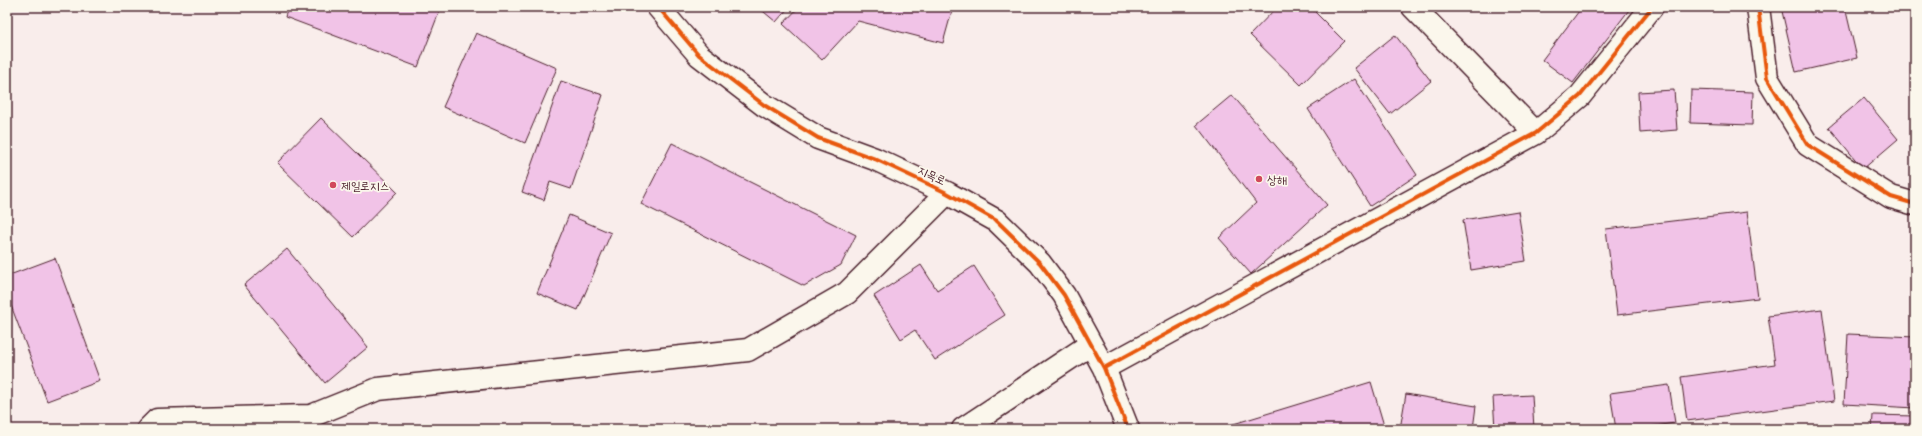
<svg xmlns="http://www.w3.org/2000/svg" width="1922" height="436" viewBox="0 0 1922 436" font-family="'Patrick Hand','Poor Story',sans-serif">
<rect width="100%" height="100%" fill="#f9edeb"/>
<filter id="ink" filterUnits="userSpaceOnUse"><feTurbulence type="fractalNoise" baseFrequency=".025" numOctaves="2"/><feDisplacementMap in="SourceGraphic" scale="8" xChannelSelector="R" yChannelSelector="G"/><feConvolveMatrix kernelMatrix="1 2 1 2 8 2 1 2 1" color-interpolation-filters="sRGB"/></filter>
<g filter="url(#ink)">
<!-- building -->
<path fill="#f1c3e7" stroke="#4a1f2b" d="M 288,7 L 441,7 L 418,67 L 285,17 Z
M 758,7 L 789,7 L 776,22 Z
M 799,7 L 953,7 L 943,43 L 858,21 L 822,60 L 783,24 Z
M 1277,7 L 1310,7 L 1344,41 L 1301,85 L 1250,35 Z
M 1582,7 L 1625,7 L 1629,10 L 1573,83 L 1542,60 Z
M 1781,7 L 1845,7 L 1857,58 L 1796,72 Z
M 476,33 L 557,68 L 525,143 L 443,107 Z
M 1395,35 L 1431,81 L 1390,114 L 1354,68 Z
M 1354,79 L 1417,175 L 1370,206 L 1308,109 Z
M 561,81 L 603,95 L 571,189 L 550,182 L 544,200 L 522,192 Z
M 1674,90 L 1677,130 L 1640,133 L 1638,92 Z
M 1691,90 L 1753,92 L 1752,125 L 1690,123 Z
M 1232,95 L 1327,205 L 1251,274 L 1219,238 L 1256,203 L 1196,125 Z
M 1864,98 L 1898,139 L 1863,169 L 1829,127 Z
M 321,118 L 397,192 L 353,237 L 277,163 Z
M 672,143 L 856,235 L 841,265 L 804,286 L 641,204 Z
M 1518,211 L 1526,261 L 1471,270 L 1463,220 Z
M 1747,212 L 1758,298 L 1617,315 L 1606,229 Z
M 569,215 L 611,233 L 578,310 L 537,293 Z
M 287,249 L 368,347 L 325,383 L 244,285 Z
M 55,258 L 100,381 L 47,401 L 7,295 L 7,276 Z
M 921,265 L 937,290 L 974,266 L 1005,315 L 935,360 L 915,330 L 901,339 L 874,296 Z
M 1822,309 L 1834,401 L 1687,421 L 1681,377 L 1775,364 L 1768,316 Z
M 1848,334 L 1915,337 L 1915,408 L 1844,404 Z
M 1371,382 L 1385,429 L 1217,429 Z
M 1669,385 L 1675,423 L 1634,429 L 1616,429 L 1610,393 Z
M 1406,394 L 1476,406 L 1473,429 L 1400,429 Z
M 1532,395 L 1534,429 L 1495,429 L 1493,397 Z
M 1873,415 L 1915,416 L 1915,429 L 1872,429 Z"/>
<g fill="none" stroke-linecap="round" stroke-linejoin="round">
<defs>
<path id="minor" d="M 658,7 L 699,55 L 764,105 L 818,138 L 875,159 L 947,193 L 997,221 L 1040,263 L 1064,295 L 1104,368 L 1128,429
M 1413,7 L 1536,133
M 1758,7 L 1767,78 L 1808,145 L 1891,197 L 1915,204
M 1104,368 L 1536,133 L 1580,96 L 1652,7
M 148,429 L 157,420 L 311,416 L 378,389 L 748,350 L 847,293 L 947,193
M 963,429 L 1091,344"/>
</defs>
<!-- minor casing -->
<use href="#minor" stroke="#4a1f2b" stroke-width="25"/>
<!-- minor -->
<use href="#minor" stroke="#fbf7ec" stroke-width="22"/>
<defs>
<path id="cycleway" d="M 658,7 L 699,55 L 764,105 L 818,138 L 875,159 L 947,193 L 997,221 L 1040,263 L 1064,295 L 1104,368 L 1128,429
M 1758,7 L 1767,78 L 1808,145 L 1891,197 L 1915,204
M 1104,368 L 1536,133 L 1580,96 L 1652,7"/>
</defs>
<!-- cycleway casing -->
<use href="#cycleway" stroke="#fbf7ec" stroke-width="6"/>
<!-- cycleway -->
<use href="#cycleway" stroke="#e8590c" stroke-width="4"/>
</g>
</g>
<!-- markers -->
<g fill="#d1495b" stroke="#fbf7ec" stroke-width="1.5">
<circle cx="1259" cy="179" r="4"/>
<circle cx="333" cy="185" r="4"/>
</g>
<g text-anchor="middle" dominant-baseline="central" stroke-width="3.5" stroke-linejoin="round" paint-order="stroke">
<!-- street labels -->
<g font-size="12" fill="#4a1f2b" stroke="#fbf7ec">
<text transform="translate(932 175) rotate(25)">지목로</text>
</g>
<!-- poi labels -->
<g font-size="12" fill="#4a1f2b" stroke="#fbf7ec" text-anchor="start">
<text x="1267" y="179">상해</text>
<text x="341" y="185">제일로지스</text>
</g>
</g>
<!-- margin -->
<rect width="1922" height="436" fill="none" stroke="#fbf7ec" stroke-width="24"/>
<rect x="12" y="12" width="1898" height="412" fill="none" stroke="#4a1f2b" stroke-width="1.5" filter="url(#ink)"/>
</svg>
